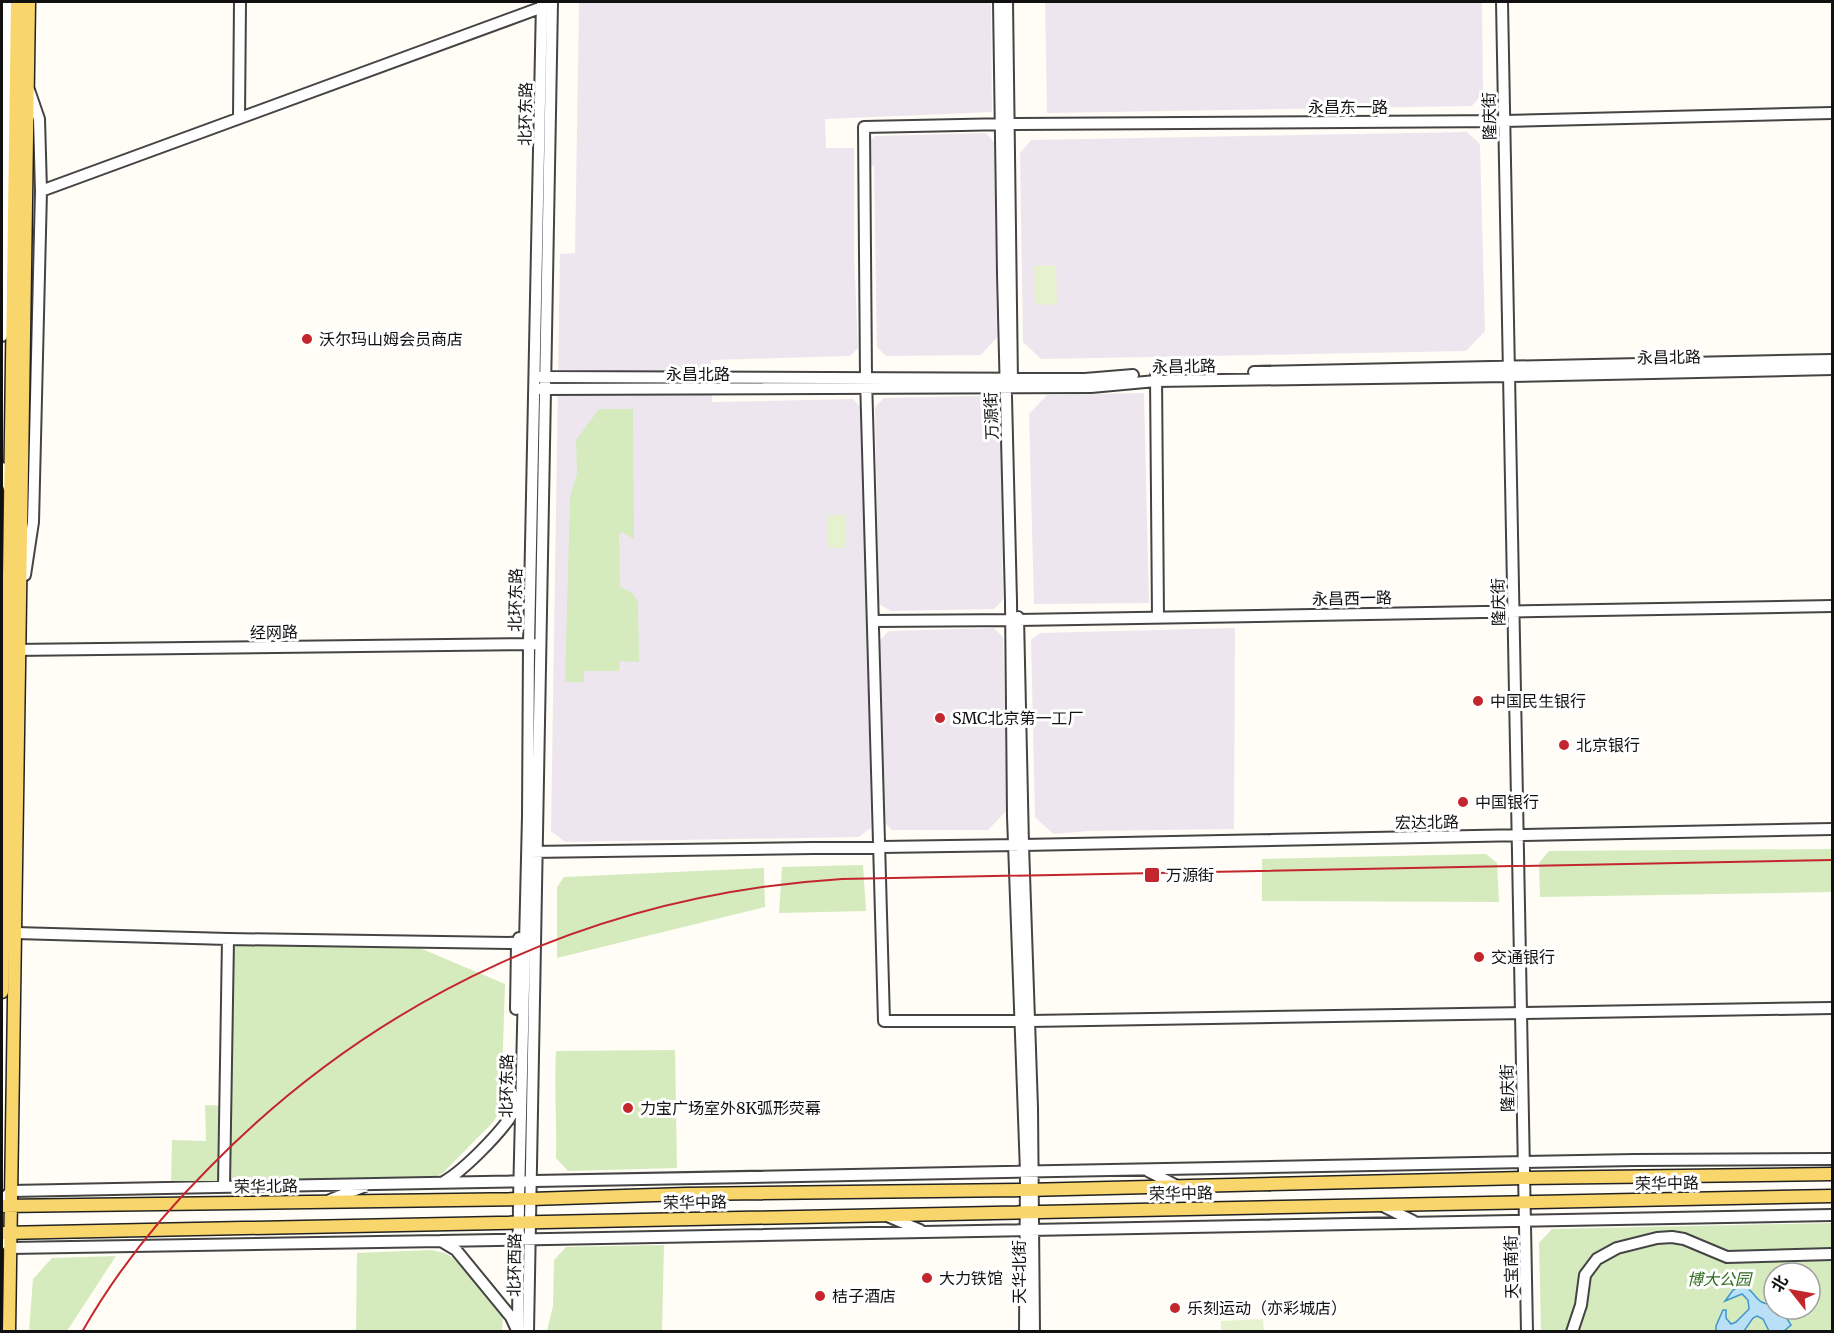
<svg xmlns="http://www.w3.org/2000/svg" width="1834" height="1333" viewBox="0 0 1834 1333" font-family="Merriweather,'Noto Sans SC',serif">
<rect width="100%" height="100%" fill="#fffdf5"/>
<!-- industrial -->
<path fill="#eee6ef" d="M 579,2 L 991,2 L 992,112 L 825,119 L 826,148 L 854,148 L 854,253 L 858,348 L 850,356 L 711,360 L 712,402 L 853,399 L 862,409 L 871,828 L 859,837 L 565,842 L 551,831 L 560,254 L 575,253 Z
M 1045,2 L 1482,2 L 1483,93 L 1472,106 L 1047,113 Z
M 1467,132 L 1480,144 L 1485,331 L 1466,351 L 1041,359 L 1023,342 L 1020,153 L 1031,140 Z
M 986,133 L 994,142 L 997,337 L 981,355 L 886,356 L 877,347 L 874,166 L 871,166 L 871,140 L 875,136 Z
M 1144,393 L 1149,603 L 1034,604 L 1029,414 L 1047,395 Z
M 981,396 L 1000,415 L 1003,600 L 994,609 L 891,611 L 879,604 L 875,407 L 884,398 Z
M 994,628 L 1003,637 L 1007,810 L 988,830 L 892,830 L 884,822 L 880,640 L 889,631 Z
M 1235,628 L 1234,829 L 1089,831 L 1053,834 L 1035,817 L 1031,640 L 1040,633 Z"/>
<!-- green -->
<path fill="#d5ebbd" fill-rule="evenodd" d="M 599,409 L 633,409 L 634,539 L 622,532 L 619,535 L 620,586 L 633,594 L 638,602 L 639,662 L 620,661 L 619,671 L 584,671 L 584,682 L 565,682 L 570,498 L 577,473 L 576,440 Z
M 1832,849 L 1832,892 L 1540,897 L 1539,863 L 1549,851 Z
M 1486,854 L 1497,863 L 1499,902 L 1262,901 L 1262,859 Z
M 863,865 L 866,911 L 779,913 L 782,867 Z
M 764,868 L 765,907 L 557,958 L 557,887 L 564,877 Z
M 408,943 L 505,984 L 501,1108 L 494,1121 L 443,1173 L 434,1177 L 171,1182 L 172,1140 L 206,1141 L 205,1105 L 231,1106 L 232,951 L 237,945 Z
M 675,1050 L 677,1168 L 568,1171 L 556,1158 C 557,1122 554,1087 556,1051 Z
M 1832,1223 L 1832,1331 L 1541,1331 L 1539,1243 L 1552,1229 ZM 1774,1273 L 1810,1273 L 1810,1309 L 1774,1309 Z
M 664,1245 L 662,1331 L 547,1331 L 553,1306 L 554,1260 L 566,1247 Z
M 431,1250 L 445,1253 L 453,1258 L 500,1309 L 503,1314 L 502,1331 L 356,1332 L 357,1253 Z
M 116,1256 L 67,1331 L 29,1331 L 33,1279 L 52,1258 Z"/>
<!-- pitch -->
<path fill="#e6f2cf" d="M 1056,265 L 1057,304 L 1035,305 L 1034,266 Z
M 828,515 L 845,515 L 845,548 L 828,548 Z
M 1263,1319 L 1264,1331 L 1221,1331 L 1221,1321 Z"/>
<!-- water -->
<path fill="#b9e0f7" stroke="#3f96cf" stroke-width="1.5" d="M 1741,1285 C 1755,1288 1754,1304 1770,1304 L 1774,1301 L 1774,1309 L 1787,1309 L 1786,1317 L 1791,1325 L 1784,1331 L 1769,1331 L 1763,1319 L 1757,1316 L 1753,1318 L 1744,1331 L 1716,1331 L 1716,1326 L 1723,1310 L 1726,1310 L 1726,1318 L 1731,1324 L 1736,1322 L 1749,1309 L 1748,1300 L 1742,1294 L 1725,1301 L 1733,1290 Z"/>
<g fill="none" stroke-linecap="round" stroke-linejoin="round">
<defs>
<path id="minor" d="M 999,2 L 1003,274 L 1011,601 L 1013,816 L 1026,1172 L 1025,1332
M 1007,2 L 1012,382
M 1502,2 L 1527,1332
M 1832,113 L 1504,121 L 1009,124 L 864,127 L 866,378 L 884,1021 L 1030,1021 L 1832,1008
M 239,118 L 240,2
M 41,191 L 548,5
M 2,336 L 7,2
M 1254,372 L 1832,360
M 1156,375 L 1158,617
M 540,377 L 1085,379 L 1133,375
M 540,389 L 1091,387 L 1156,381 L 1509,376 L 1832,369
M 2,468 L 9,488
M 25,575 L 33,522 L 41,191 L 39,119 L 29,90
M 1018,617 L 1023,845 L 1032,1108 L 1034,1332
M 873,621 L 1018,620 L 1832,606
M 12,650 L 536,644
M 530,852 L 1023,845 L 1832,829
M 16,933 L 228,939 L 517,943
M 516,1009 L 517,943 L 519,938
M 1148,1171 L 1177,1186
M 445,1181 C 464,1170 496,1137 509,1119 C 514,1112 515,1105 515,1097
M 224,1186 L 228,939
M 330,1200 L 365,1186
M 2,1201 L 11,1191 L 1635,1160 L 1832,1159
M 1381,1205 L 1413,1221
M 885,1215 L 920,1230
M 2,1238 L 10,1248 L 441,1241 L 456,1250 L 511,1317 L 516,1328
M 441,1241 L 1832,1215
M 518,1332 L 519,1200 L 528,816 L 529,644 L 542,2
M 528,1332 L 552,2
M 1572,1332 L 1581,1305 L 1585,1275 L 1597,1259 L 1617,1248 L 1657,1238 L 1672,1237 L 1684,1239 L 1727,1257 L 1832,1254"/>
<path id="major" d="M 2,992 L 8,650 L 17,2
M 2,1206 L 531,1199 L 686,1194 L 1026,1190 L 1524,1178 L 1832,1174
M 2,1233 L 1832,1196
M 9,1332 L 29,2"/>
</defs>
<!-- minor casing -->
<use href="#minor" stroke="#444" stroke-width="14"/>
<!-- major casing -->
<use href="#major" stroke="#222" stroke-width="15"/>
<!-- minor -->
<use href="#minor" stroke="#fff" stroke-width="10"/>
<!-- major -->
<use href="#major" stroke="#f9d66b" stroke-width="12"/>
<!-- rail -->
<path stroke="#c4262e" stroke-width="2" d="M 82,1332 C 116,1272 161,1216 209,1168 C 379,994 600,894 842,879 L 1832,860"/>
</g>
<!-- markers -->
<g fill="#c4262e" stroke="#fff" stroke-width="2">
<circle cx="307" cy="339" r="6"/>
<circle cx="1478" cy="701" r="6"/>
<circle cx="940" cy="718" r="6"/>
<circle cx="1564" cy="745" r="6"/>
<circle cx="1463" cy="802" r="6"/>
<rect x="1144" y="867" width="16" height="16" rx="3"/>
<circle cx="1479" cy="957" r="6"/>
<circle cx="628" cy="1108" r="6"/>
<circle cx="927" cy="1278" r="6"/>
<circle cx="820" cy="1296" r="6"/>
<circle cx="1175" cy="1308" r="6"/>
</g>
<g text-anchor="middle" dominant-baseline="central" stroke-width="6" stroke-linejoin="round" paint-order="stroke">
<!-- street labels -->
<g font-size="16" fill="#111" stroke="#fff">
<text x="1348" y="107">永昌东一路</text>
<text transform="translate(525 114) rotate(-89)">北环东路</text>
<text transform="translate(1489 116) rotate(-91)">隆庆街</text>
<text transform="translate(1669 357) rotate(-1)">永昌北路</text>
<text transform="translate(1184 366) rotate(-1)">永昌北路</text>
<text x="698" y="374">永昌北路</text>
<text transform="translate(991 416) rotate(-92)">万源街</text>
<text transform="translate(1352 598) rotate(-1)">永昌西一路</text>
<text transform="translate(515 600) rotate(-89)">北环东路</text>
<text transform="translate(1498 602) rotate(-91)">隆庆街</text>
<text transform="translate(274 632) rotate(-1)">经网路</text>
<text transform="translate(1427 822) rotate(-1)">宏达北路</text>
<text transform="translate(506 1086) rotate(-89)">北环东路</text>
<text transform="translate(1507 1088) rotate(-91)">隆庆街</text>
<text transform="translate(1667 1183) rotate(-1)">荣华中路</text>
<text transform="translate(266 1186) rotate(-1)">荣华北路</text>
<text transform="translate(1181 1193) rotate(-1)">荣华中路</text>
<text transform="translate(695 1202) rotate(-1)">荣华中路</text>
<text transform="translate(514 1265) rotate(-89)">北环西路</text>
<text transform="translate(1511 1267) rotate(-91)">天宝南街</text>
<text transform="translate(1019 1272) rotate(-90)">天华北街</text>
</g>
<!-- poi labels -->
<g font-size="16" fill="#111" stroke="#fff" text-anchor="start">
<text x="319" y="339">沃尔玛山姆会员商店</text>
<text x="1490" y="701">中国民生银行</text>
<text x="952" y="718">SMC北京第一工厂</text>
<text x="1576" y="745">北京银行</text>
<text x="1475" y="802">中国银行</text>
<text x="1166" y="875">万源街</text>
<text x="1491" y="957">交通银行</text>
<text x="640" y="1108">力宝广场室外8K弧形荧幕</text>
<text x="939" y="1278">大力铁馆</text>
<text x="832" y="1296">桔子酒店</text>
<text x="1187" y="1308">乐刻运动（亦彩城店）</text>
</g>
<!-- park labels -->
<g font-size="16" font-style="italic" fill="#2f6b1f" stroke="#fff">
<text x="1719" y="1279">博大公园</text>
</g>
</g>
<!-- border -->
<rect width="1834" height="1333" fill="none" stroke="#111111" stroke-width="6"/>
<!-- north arrow -->
<g transform="translate(1792 1291) rotate(301)"><circle r="28" fill="#ffffff" stroke="#a0a0a0" stroke-width="1.5"/>
<path d="M0-4.5L10 22L0 15L-10 22Z" fill="#c4262e"/>
<text y="-9" font-size="16" font-weight="bold" text-anchor="middle" fill="#111111">北</text>
</g>
</svg>
